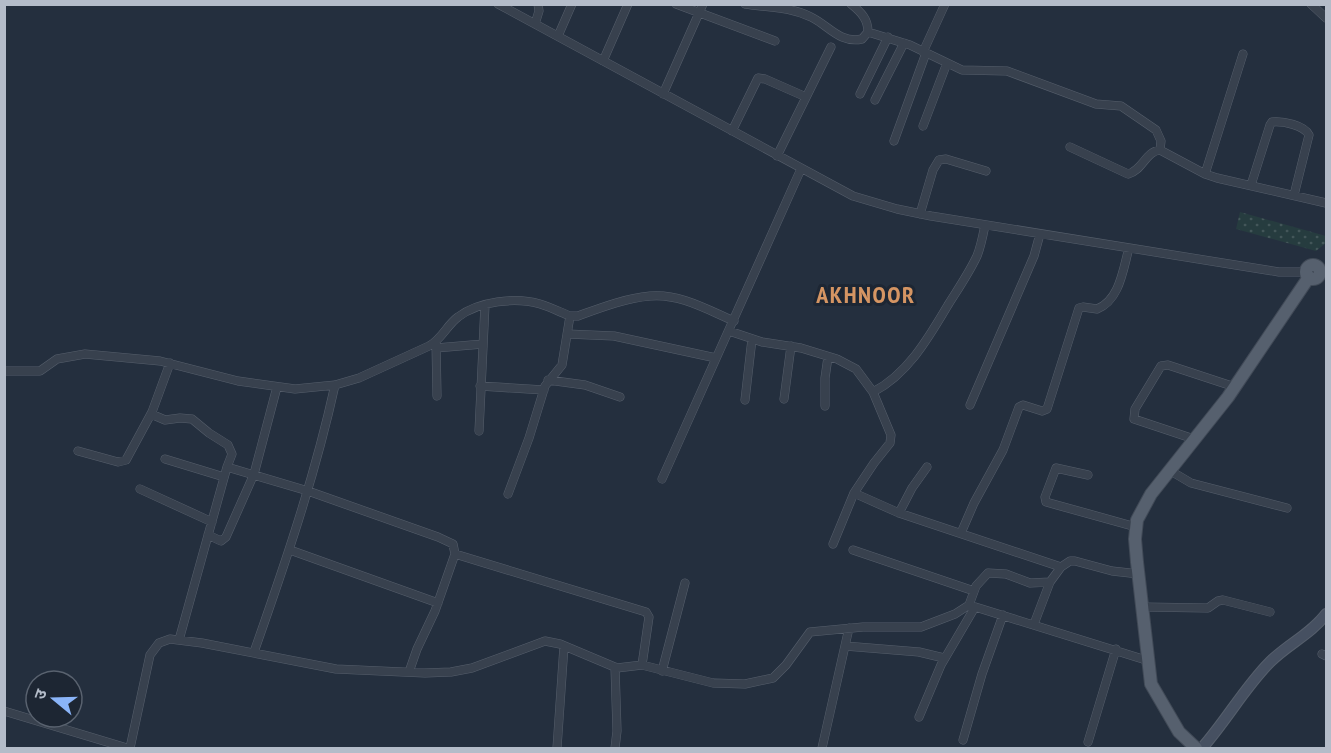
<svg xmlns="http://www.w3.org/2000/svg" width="1331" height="753" viewBox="0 0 1331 753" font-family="'PT Sans Narrow','Noto Sans Devanagari',sans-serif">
<defs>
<pattern id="park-dots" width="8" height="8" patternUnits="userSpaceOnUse" patternTransform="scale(1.5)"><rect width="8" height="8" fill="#263c3f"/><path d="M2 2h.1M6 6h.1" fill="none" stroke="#435659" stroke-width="1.8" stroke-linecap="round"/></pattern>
</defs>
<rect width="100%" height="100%" fill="#242f3e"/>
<!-- park -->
<path fill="url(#park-dots)" d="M 1240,212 L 1326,236 L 1326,243 L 1316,251 L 1236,229 Z"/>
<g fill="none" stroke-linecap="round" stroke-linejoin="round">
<defs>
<path id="street" d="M 498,4 L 853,196 L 897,209 L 931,216 L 1279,272 L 1306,272
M 676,4 L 775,41
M 745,4 C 768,8 789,6 811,17 C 828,25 840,44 862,39 L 868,32 C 868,19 861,12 851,4
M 1311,4 L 1326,18
M 535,24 L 539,11 L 538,4
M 868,32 L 910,45 L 962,70 L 1007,71 L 1096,104 L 1121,106 L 1156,130 L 1161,141 L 1160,150
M 558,36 L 572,4
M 923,52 L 945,4
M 603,61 L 628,4
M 663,94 L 703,4
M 860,94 L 888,37
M 875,100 L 904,43
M 923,126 L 947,63
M 732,131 L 758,78 L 765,79 L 806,97
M 894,141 L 926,53
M 1070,147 L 1128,174 C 1142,171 1146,151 1160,150 L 1205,174 L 1217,178 L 1326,203
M 777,156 L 831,47
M 1205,174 L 1243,54
M 1251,185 L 1270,125 L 1272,122 C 1283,121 1304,125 1309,135 L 1294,195
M 920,214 L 933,170 L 939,160 L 946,159 L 986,171
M 729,331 L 762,342 L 801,348 L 837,359 L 856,369 L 873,392 L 891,435 L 890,443 L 874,463 L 854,493 L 833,544
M 567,334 L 614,336 L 716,358
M 436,342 L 437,396
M 436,348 L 483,344
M 4,371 L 40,371 L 57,359 L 85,354 L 160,361 L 238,381 L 295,389 L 335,385 L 359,378 L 429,346 C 441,340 447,325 458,317 C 479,301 515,297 540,304 C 550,307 560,312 570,316
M 548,380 L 585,385 L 620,397
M 480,386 L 544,390
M 873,392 C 908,374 929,337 948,305 C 958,289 969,273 977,256 C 981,246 983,235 985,225
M 784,399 L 791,346
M 745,400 L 752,339
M 970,405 L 1034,256 L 1040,234
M 825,406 L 825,378 L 828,357
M 151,414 L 165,420 L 180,418 L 192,419 L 209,433 L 228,445 L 232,454 L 227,467
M 479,431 L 485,305
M 1194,439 L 1134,419 L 1135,409 L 1161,366 L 1168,365 L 1235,387
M 78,451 L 118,462 L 126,460 L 152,412 L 170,363
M 165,459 L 224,477
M 1169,470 L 1191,483 L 1287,508
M 1088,475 L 1056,468 L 1045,497 L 1046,502 L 1136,527
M 662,479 L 801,169
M 140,489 L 212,522
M 854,493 L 899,513 L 1061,567 L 1070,561 L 1075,561 L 1112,571 L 1139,574
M 508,494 L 529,438 L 545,386 L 562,365 L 570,316 L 578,316 C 600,308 626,298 650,296 C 679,293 708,310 734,321
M 899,513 L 912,488 L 927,467
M 961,533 L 974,503 L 1003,450 L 1019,407 L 1023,405 L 1042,411 L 1047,409 L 1079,308 L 1083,307 L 1097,309 C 1120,300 1123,269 1129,248
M 208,535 L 221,541 L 226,537 L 254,474 L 277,387
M 290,550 L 438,603
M 853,550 L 974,591
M 1050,582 L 1030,583 L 1006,574 L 988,573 L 976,586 L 969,605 L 1149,661
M 1143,607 L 1208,608 L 1218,601 L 1223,600 L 1270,612
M 1034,624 L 1050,582 L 1061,567
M 179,640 L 227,467 L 308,491 L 438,537 L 453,544 L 455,554
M 845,646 L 919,652 L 944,658
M 254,652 C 285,564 315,476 335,385
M 1322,654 L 1326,656
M 615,667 L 617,731 L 615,748
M 662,671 L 685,583
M 409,672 L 417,649 L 435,611 L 455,554 L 646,612 L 649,617 L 642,665
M 4,711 L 127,748
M 919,717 L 941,665 L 975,607
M 963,740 L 982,674 L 1003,615
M 1088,742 L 1116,649
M 130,748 L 150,655 L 159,643 L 170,639 L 202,643 L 336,669 L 425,673 L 451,672 L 472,668 L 545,641 L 560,644 L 617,668 L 642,665 L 713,683 L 745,684 L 773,678 L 786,665 L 810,632 L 863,627 L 921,627 L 955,614 L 969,605
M 557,748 L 564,646
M 822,748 L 849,628"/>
<path id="secondary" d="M 1202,748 C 1226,721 1245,687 1270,662 C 1288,644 1311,634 1326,614"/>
<path id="primary" d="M1306 272a7 7 0 1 1 14 0a7 7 0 1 1-14 0Z
M 1196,748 L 1179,732 L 1151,684 L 1137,562 L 1135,539 L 1137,520 L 1151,494 L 1228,397 L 1309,277"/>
</defs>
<!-- street casing -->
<use href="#street" stroke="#565f6c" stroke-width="9"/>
<!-- secondary casing -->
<use href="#secondary" stroke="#565f6c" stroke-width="12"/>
<!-- primary casing -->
<use href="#primary" stroke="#414a57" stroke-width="14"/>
<!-- street -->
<use href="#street" stroke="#38414e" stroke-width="8"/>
<!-- secondary -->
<use href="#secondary" stroke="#465061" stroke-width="10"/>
<!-- primary -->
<use href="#primary" stroke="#56606e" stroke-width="12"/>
</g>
<g text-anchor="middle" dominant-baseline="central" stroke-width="6" stroke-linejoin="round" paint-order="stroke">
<!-- district labels -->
<g font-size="24" font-weight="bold" letter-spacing="1.5" fill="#d59563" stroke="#1d2633">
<text x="866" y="294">AKHNOOR</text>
</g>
</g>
<!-- border -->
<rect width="1331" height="753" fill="none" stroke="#b4bcc9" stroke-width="12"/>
<!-- north arrow -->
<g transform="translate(54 699) rotate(289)"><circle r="28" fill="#1d2633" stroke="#59626f" stroke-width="1.5"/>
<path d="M0-4.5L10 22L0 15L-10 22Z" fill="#8ab4f8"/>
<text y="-9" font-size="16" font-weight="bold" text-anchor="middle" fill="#b4bcc9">उ</text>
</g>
</svg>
